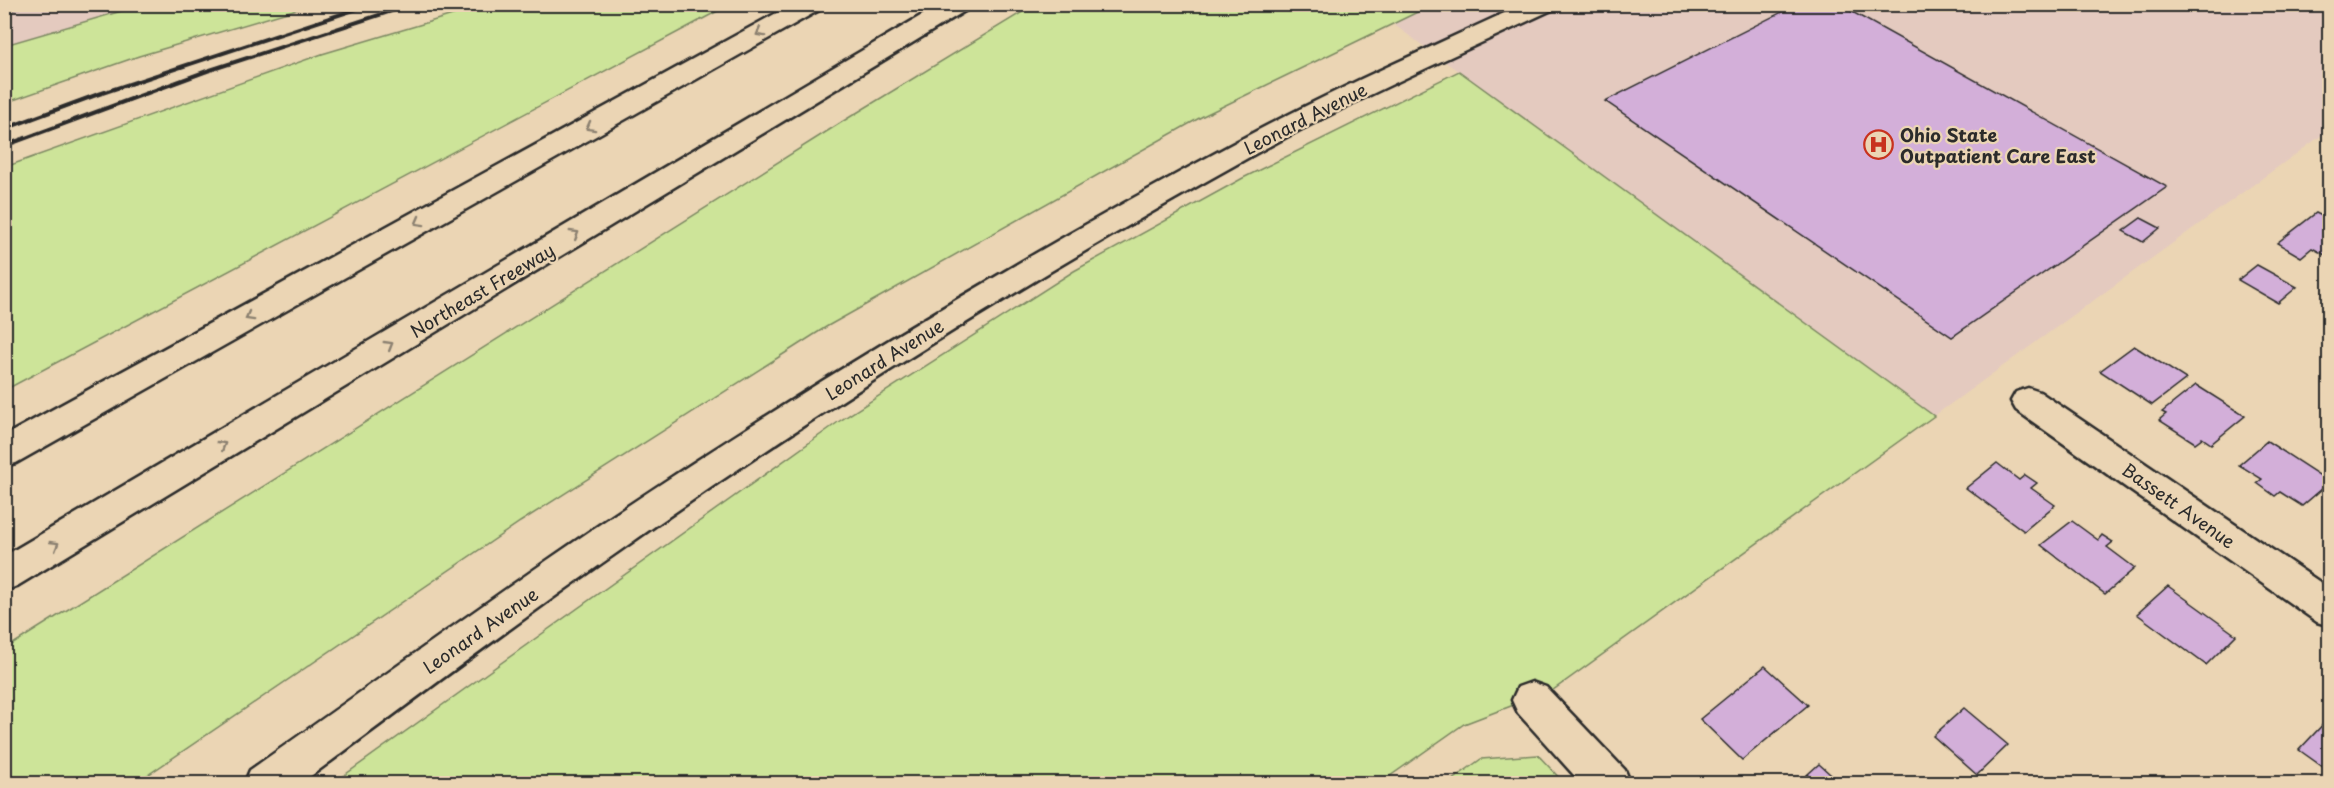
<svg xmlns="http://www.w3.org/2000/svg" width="2334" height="788" viewBox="0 0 2334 788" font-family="'Playpen Sans',sans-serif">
<rect width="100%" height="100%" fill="#ebd5b4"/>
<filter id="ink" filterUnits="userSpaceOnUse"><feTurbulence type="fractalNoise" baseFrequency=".0167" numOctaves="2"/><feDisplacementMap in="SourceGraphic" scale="12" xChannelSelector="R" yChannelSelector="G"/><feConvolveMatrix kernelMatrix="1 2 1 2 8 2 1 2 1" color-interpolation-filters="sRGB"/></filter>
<g filter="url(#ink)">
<!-- built -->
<path fill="#e4cabf" d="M 1432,4 L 2329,5 L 2329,130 L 1934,416 L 1393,24 Z
M 5,5 L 142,5 L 5,45 Z"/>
<!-- green -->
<path fill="#cde499" stroke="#7c8862" stroke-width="1.5" d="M 142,5 L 311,5 L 139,56 L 5,103 L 5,45 Z
M 486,5 L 729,5 L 5,390 L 5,167 L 322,54 Z
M 1034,5 L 1432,5 L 1203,116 L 826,327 L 520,522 L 136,783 L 5,783 L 5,649 L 845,120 Z
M 1459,71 L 1934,416 L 1553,690 L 1464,724 L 1380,783 L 332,784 L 841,420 L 1074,271 L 1243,178 Z
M 1538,755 L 1564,783 L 1448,783 L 1481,759 Z"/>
<!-- building -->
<path fill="#d3afd9" stroke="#2b2b2b" stroke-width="1.5" d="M 4,4 L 31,4 L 4,12 Z
M 1798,4 L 1838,4 L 2167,187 L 1952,337 L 1605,101 Z
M 2316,213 L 2330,220 L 2329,257 L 2312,248 L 2301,257 L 2277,243 Z
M 2141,218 L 2160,228 L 2143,242 L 2123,231 Z
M 2257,265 L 2297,287 L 2278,303 L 2238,280 Z
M 2134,346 L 2186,379 L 2152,405 L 2100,371 Z
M 2196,385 L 2245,416 L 2211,444 L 2202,438 L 2195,443 L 2159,420 L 2166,414 L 2162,412 Z
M 2267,441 L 2330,482 L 2302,506 L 2280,492 L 2275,496 L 2257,483 L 2262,479 L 2239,465 Z
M 1997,463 L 2019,480 L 2025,475 L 2037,483 L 2031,488 L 2055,505 L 2024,531 L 1966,488 Z
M 2072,521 L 2098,540 L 2102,535 L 2113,542 L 2107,547 L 2135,568 L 2105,594 L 2041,545 Z
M 2168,586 L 2236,635 L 2206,665 L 2137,614 Z
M 1765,666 L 1808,705 L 1742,760 L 1700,719 Z
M 1964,708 L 2008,745 L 1977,775 L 1933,736 Z
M 2330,717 L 2330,772 L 2299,750 Z
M 1819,764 L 1841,784 L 1797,784 Z"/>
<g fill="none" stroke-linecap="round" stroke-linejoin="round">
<defs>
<path id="street" d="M 2028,388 L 2040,392 L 2330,589 L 2330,626 L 2317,622 L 2016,410 L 2011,401 L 2016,392 Z
M 1532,682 L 1546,687 L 1625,770 L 1631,784 L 1582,784 L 1518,713 L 1512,700 L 1518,687 Z"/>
<path id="secondary" d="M 1524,4 L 1557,4 L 1554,9 C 1453,56 1351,101 1253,155 C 1035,276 822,408 618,552 C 510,627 406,706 300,784 L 244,784 L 250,770 C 365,690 478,607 593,529 C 800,390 1014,261 1234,143 C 1328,92 1427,49 1524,4 Z"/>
<path id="highway" d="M 793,4 L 824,4 L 821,9 L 16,463 L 4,466 L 4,436 Z
M 941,4 L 971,4 L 968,9 L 17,586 L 4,591 L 4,556 Z"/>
</defs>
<!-- street casing -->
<use href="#street" stroke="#2b2b2b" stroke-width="5"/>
<!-- secondary casing -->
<use href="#secondary" stroke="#2b2b2b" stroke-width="5"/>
<!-- highway casing -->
<use href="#highway" stroke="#2b2b2b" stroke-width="5"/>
<!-- street -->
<use href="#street" fill="#ebd5b4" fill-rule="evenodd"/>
<!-- secondary -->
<use href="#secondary" fill="#ebd5b4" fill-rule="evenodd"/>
<!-- highway -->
<use href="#highway" fill="#ebd5b4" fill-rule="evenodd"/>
<!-- rail -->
<path stroke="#2b2b2b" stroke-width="4" d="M 4,129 L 96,95 L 372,4
M 4,146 L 207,71 L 413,4"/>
</g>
<!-- one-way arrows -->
<defs><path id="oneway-chevron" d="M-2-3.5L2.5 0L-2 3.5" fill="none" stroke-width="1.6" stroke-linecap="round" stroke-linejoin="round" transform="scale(1.5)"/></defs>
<g stroke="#8b8070">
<use href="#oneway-chevron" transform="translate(760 33) rotate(151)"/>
<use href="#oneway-chevron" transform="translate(590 127) rotate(151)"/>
<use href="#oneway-chevron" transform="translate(419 222) rotate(151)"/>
<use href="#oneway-chevron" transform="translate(575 234) rotate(-31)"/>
<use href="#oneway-chevron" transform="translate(249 317) rotate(151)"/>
<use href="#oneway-chevron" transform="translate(389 345) rotate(-31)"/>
<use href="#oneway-chevron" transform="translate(222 445) rotate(-31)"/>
<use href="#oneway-chevron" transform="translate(55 545) rotate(-31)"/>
</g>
</g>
<!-- icons -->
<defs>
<symbol id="hospital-ring" viewBox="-11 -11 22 22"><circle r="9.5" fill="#ebd5b4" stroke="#c8321e" stroke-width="1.5"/><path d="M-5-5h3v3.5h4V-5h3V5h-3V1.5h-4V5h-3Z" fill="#c8321e"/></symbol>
</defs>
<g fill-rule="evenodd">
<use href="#hospital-ring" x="1862" y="128" width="33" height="33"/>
</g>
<g text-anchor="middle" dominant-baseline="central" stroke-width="4.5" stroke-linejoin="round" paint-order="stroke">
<!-- street labels -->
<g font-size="18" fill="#2b2b2b" stroke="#ebd5b4">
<text transform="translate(1305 118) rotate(-27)">Leonard Avenue</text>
<text transform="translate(482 290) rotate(-31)">Northeast Freeway</text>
<text transform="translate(884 359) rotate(-32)">Leonard Avenue</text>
<text transform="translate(2179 505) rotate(35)">Bassett Avenue</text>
<text transform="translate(480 630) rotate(-35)">Leonard Avenue</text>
</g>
<!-- poi labels -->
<g font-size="18" font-weight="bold" fill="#2b2b2b" stroke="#ebd5b4" text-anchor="start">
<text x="1900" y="134">Ohio State<tspan x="1900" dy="21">Outpatient Care East</tspan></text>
</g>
</g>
<!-- margin -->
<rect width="2334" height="788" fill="none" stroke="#ebd5b4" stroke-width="24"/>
<rect x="12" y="12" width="2310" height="764" fill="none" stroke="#2b2b2b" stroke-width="2" filter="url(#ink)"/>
</svg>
